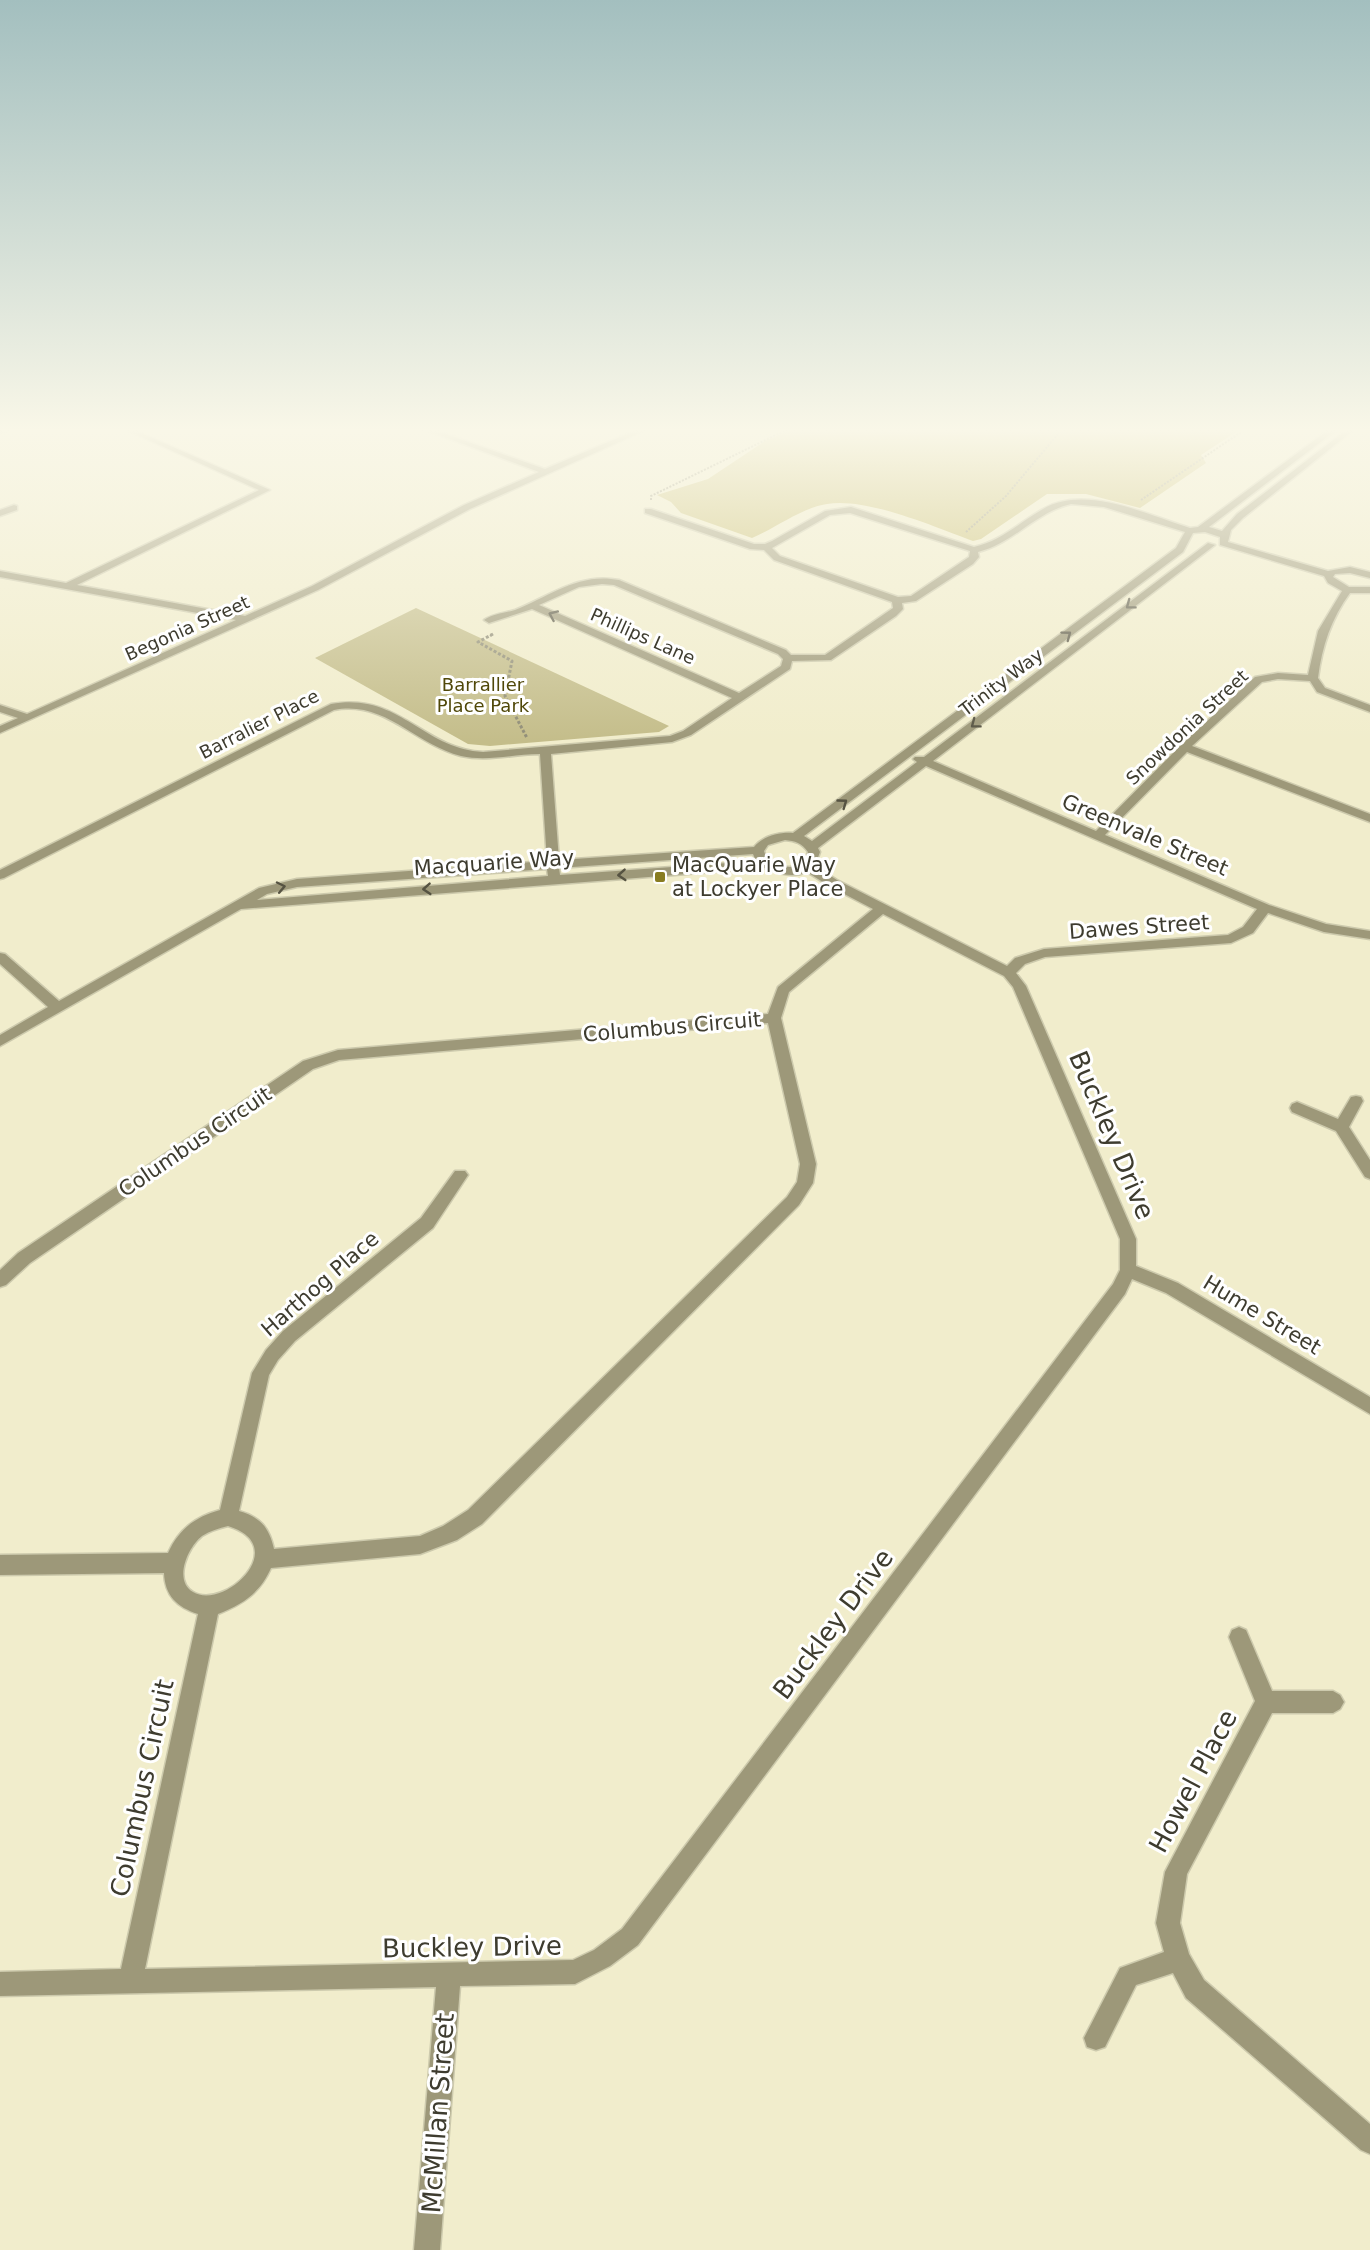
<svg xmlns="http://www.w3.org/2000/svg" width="1370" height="2250" viewBox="0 0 1370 2250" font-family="'DejaVu Sans',sans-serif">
<rect width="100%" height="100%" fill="#f1edcc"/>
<!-- green -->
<path fill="#c4bd8a" d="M 416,608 L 669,726 L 659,732 L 490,746 L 468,744 L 315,658 Z"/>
<!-- forest -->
<path fill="#c7bc6e" d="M 795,428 L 1242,428 L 1201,455 L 1206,463 L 1140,508 L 1086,494 L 1047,494 L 981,539 L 973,541 C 935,527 866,497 827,504 C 801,508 776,528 752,538 L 681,513 L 671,502 L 657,495 L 708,479 L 765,441 Z"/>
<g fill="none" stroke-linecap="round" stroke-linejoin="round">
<defs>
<path id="minor" d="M 4,428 L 14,428 L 0,433 L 0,429 Z
M 122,428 L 130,428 L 270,490 L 77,585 L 245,616 L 312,586 L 464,505 L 539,472 L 420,428 L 429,428 L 545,469 L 641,428 L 650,428 L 470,509 L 318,590 L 0,733 L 0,726 L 18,718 L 0,712 L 0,705 L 27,714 L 236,620 L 0,577 L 0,571 L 66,583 L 259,490 Z
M 1331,428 L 1339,428 L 1209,527 L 1222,531 L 1237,514 L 1349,428 L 1356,428 L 1243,518 L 1231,530 L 1228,542 L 1328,571 L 1350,567 L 1370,572 L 1370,578 L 1350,573 L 1335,574 L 1333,577 L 1349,587 L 1370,587 L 1370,593 L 1350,593 C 1331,619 1322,646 1318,678 L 1325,688 L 1370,705 L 1370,712 L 1317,692 L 1310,681 L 1278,679 L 1262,682 L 1192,746 L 1370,814 L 1370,822 L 1187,752 L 1105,835 L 1269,905 L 1326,924 L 1370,931 L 1370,939 L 1324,932 L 1268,913 L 1253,933 L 1231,943 L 1045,957 L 1025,964 L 1016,973 L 1026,986 L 1136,1239 L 1136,1266 L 1178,1283 L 1370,1397 L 1370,1414 L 1166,1293 L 1132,1279 L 1125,1294 L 638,1945 L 610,1966 L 575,1984 L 460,1986 L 440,2250 L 414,2250 L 436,1987 L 0,1996 L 0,1972 L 121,1969 L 198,1614 C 177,1607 165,1596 164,1573 L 0,1575 L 0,1555 L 168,1553 C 179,1529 195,1517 220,1510 L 252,1373 L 266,1350 L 283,1331 L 421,1218 L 455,1171 L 465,1171 L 468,1175 L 433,1228 L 295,1341 L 278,1360 L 269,1375 L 239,1511 C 260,1517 269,1527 274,1549 L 420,1536 L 443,1526 L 468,1510 L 787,1197 L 797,1182 L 800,1164 L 768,1023 L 339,1060 L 313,1069 L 30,1263 L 6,1285 L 0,1287 L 0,1270 L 18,1253 L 303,1061 L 338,1050 L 768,1014 L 778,987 L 873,909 L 829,886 L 807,872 C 793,878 778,874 765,868 L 241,909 L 0,1046 L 0,1035 L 48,1007 L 0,964 L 0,953 L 5,954 L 59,1001 L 259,888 L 297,879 L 547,861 L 540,754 C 513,754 488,762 461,756 C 414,744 385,700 334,710 L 4,878 L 0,879 L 0,870 L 331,704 C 400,692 422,749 483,752 L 670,736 L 683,731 L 732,698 L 532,609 L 489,623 L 484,620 C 492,614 505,613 515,610 C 550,596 579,572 619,580 L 786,650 L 791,655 L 825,655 L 893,608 L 892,602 L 774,560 L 764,550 L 750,549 L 645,513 L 645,509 L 651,509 L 754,544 L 765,544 L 772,541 L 825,511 L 851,507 L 974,547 C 1001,541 1020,522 1043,509 C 1085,484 1148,515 1190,528 L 1198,527 ZM 1071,504 L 1104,507 L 1185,532 L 1176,548 L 793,833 C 779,832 763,836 754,847 L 559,860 L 551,754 L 672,742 L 691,735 L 790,669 L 792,661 L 831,660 L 896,616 L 903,609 L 902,603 L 916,601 L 973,564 L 979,557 L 978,552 C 1014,543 1036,512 1071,504 ZM 850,513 L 970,551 L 969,557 L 911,596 L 898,597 L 780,556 L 772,548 L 830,515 ZM 1205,532 L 1220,537 L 1220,545 L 1324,576 L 1328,583 L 1342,591 L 1318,631 L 1308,675 L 1278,673 L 1255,677 L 1181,745 L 1096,831 L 933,761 L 1215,545 L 1208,543 L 924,757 L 915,757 L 913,759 L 917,762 L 812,841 L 804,836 L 1183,552 L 1193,533 ZM 602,584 L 614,585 L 778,654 L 783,659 L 781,666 L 739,693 L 539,605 L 579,587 ZM 926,766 L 1257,909 L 1243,927 L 1228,935 L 1044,949 L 1015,958 L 1007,966 L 837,880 L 815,866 L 820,852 L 818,848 ZM 785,840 C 795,841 802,843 808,852 L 804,863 C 790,871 778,866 766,857 L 764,851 L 768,845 ZM 753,854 L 756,861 L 560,875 L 559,868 ZM 547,869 L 548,876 L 257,900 L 267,894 L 297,887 ZM 883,914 L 1004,976 L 1013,987 L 1120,1239 L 1120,1270 L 1113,1284 L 622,1929 L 594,1950 L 573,1960 L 145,1969 L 218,1614 C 243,1604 260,1593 271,1568 L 420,1554 L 457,1540 L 482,1524 L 799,1205 L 813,1183 L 816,1164 L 781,1018 L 789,992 ZM 228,1526 C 293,1546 224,1611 193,1592 C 173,1580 188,1547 202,1536 C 210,1531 219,1528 228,1526 Z
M 14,505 L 17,506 L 17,510 L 0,516 L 0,510 Z
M 1356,1096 L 1361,1097 L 1363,1101 L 1349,1127 L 1370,1160 L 1370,1179 L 1365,1177 L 1336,1131 L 1292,1112 L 1290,1108 L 1292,1104 L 1297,1102 L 1338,1119 L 1351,1097 Z
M 1239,1627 L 1246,1630 L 1272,1691 L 1333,1691 L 1340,1695 L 1344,1702 L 1340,1709 L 1333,1713 L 1272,1713 L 1187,1874 L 1180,1923 L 1189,1954 L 1204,1980 L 1370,2124 L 1370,2154 L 1361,2150 L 1186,1998 L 1173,1973 L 1136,1985 L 1105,2047 L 1096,2050 L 1087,2047 L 1084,2038 L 1120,1968 L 1164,1952 L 1156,1923 L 1165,1872 L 1255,1701 L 1229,1637 L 1232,1630 Z"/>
</defs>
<!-- minor casing -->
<use href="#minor" stroke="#cdcaad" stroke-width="3"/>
<!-- path-far1 -->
<path stroke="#908d77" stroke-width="2" stroke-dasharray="2 1.5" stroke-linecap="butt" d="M 651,500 L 651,496 L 790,428
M 1141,500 L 1247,428
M 966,532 L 1006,496 L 1063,428
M 490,636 L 493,634"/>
<!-- path -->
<path stroke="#908d77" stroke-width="3" stroke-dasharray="3 2" stroke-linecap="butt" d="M 493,634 L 478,642 L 512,661 L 505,696 L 527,738"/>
<!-- minor -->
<use href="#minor" fill="#9d9879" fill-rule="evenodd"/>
</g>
<!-- one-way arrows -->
<defs><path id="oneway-chevron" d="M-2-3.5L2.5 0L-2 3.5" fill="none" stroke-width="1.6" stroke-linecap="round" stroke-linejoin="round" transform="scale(1.5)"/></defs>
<g stroke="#565342">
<use href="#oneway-chevron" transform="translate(1130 605) rotate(143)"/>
<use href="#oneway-chevron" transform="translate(553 615) rotate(-156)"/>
<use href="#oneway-chevron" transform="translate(1067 635) rotate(-37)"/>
<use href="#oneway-chevron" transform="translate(975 724) rotate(143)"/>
<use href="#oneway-chevron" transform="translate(843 803) rotate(-36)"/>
<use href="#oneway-chevron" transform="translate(622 875) rotate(176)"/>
<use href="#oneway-chevron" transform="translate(281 887) rotate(-12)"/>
<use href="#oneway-chevron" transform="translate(427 889) rotate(176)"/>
</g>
<!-- sky -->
<linearGradient id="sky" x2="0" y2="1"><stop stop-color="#a3bfbf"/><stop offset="0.58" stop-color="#f9f7e8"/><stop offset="1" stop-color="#f9f7e8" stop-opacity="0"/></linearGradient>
<rect width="1370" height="742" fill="url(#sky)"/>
<!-- markers -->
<rect fill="#887c22" stroke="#fff" stroke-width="2" x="654" y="871" width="12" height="12" rx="3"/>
<g text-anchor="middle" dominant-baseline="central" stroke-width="6" stroke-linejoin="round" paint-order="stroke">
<!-- far-street labels -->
<g font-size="18" fill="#3e3c2f" stroke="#fff">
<text transform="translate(187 628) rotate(-24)">Begonia Street</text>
<text transform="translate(643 636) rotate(24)">Phillips Lane</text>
<text transform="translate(1001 682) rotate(-37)">Trinity Way</text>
<text transform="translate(259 724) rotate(-27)">Barralier Place</text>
<text transform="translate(1187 727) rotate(-43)">Snowdonia Street</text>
</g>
<!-- far-park labels -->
<g font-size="18" fill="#504809" stroke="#fff">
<text x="483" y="684">Barrallier<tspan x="483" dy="21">Place Park</tspan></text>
</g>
<!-- street labels -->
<g font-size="21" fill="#3e3c2f" stroke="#fff">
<text transform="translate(1145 835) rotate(23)">Greenvale Street</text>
<text transform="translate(494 863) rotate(-4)">Macquarie Way</text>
<text transform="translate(1139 927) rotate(-4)">Dawes Street</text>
<text transform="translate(672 1027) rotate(-5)">Columbus Circuit</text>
<text transform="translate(195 1142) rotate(-34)">Columbus Circuit</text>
<text transform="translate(320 1284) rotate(-41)">Harthog Place</text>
<text transform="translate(1262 1315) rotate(31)">Hume Street</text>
</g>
<!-- poi labels -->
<g font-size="21" fill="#3e3c2f" stroke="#fff" text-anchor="start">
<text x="672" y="865">MacQuarie Way<tspan x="672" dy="24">at Lockyer Place</tspan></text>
</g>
<!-- near-street labels -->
<g font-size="26" fill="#3e3c2f" stroke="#fff">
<text transform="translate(1112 1135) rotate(67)">Buckley Drive</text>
<text transform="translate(833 1624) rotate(-53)">Buckley Drive</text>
<text transform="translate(1193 1781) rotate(-62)">Howel Place</text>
<text transform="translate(142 1788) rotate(-78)">Columbus Circuit</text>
<text transform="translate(472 1947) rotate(-1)">Buckley Drive</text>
<text transform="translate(438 2113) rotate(-86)">McMillan Street</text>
</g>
</g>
</svg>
